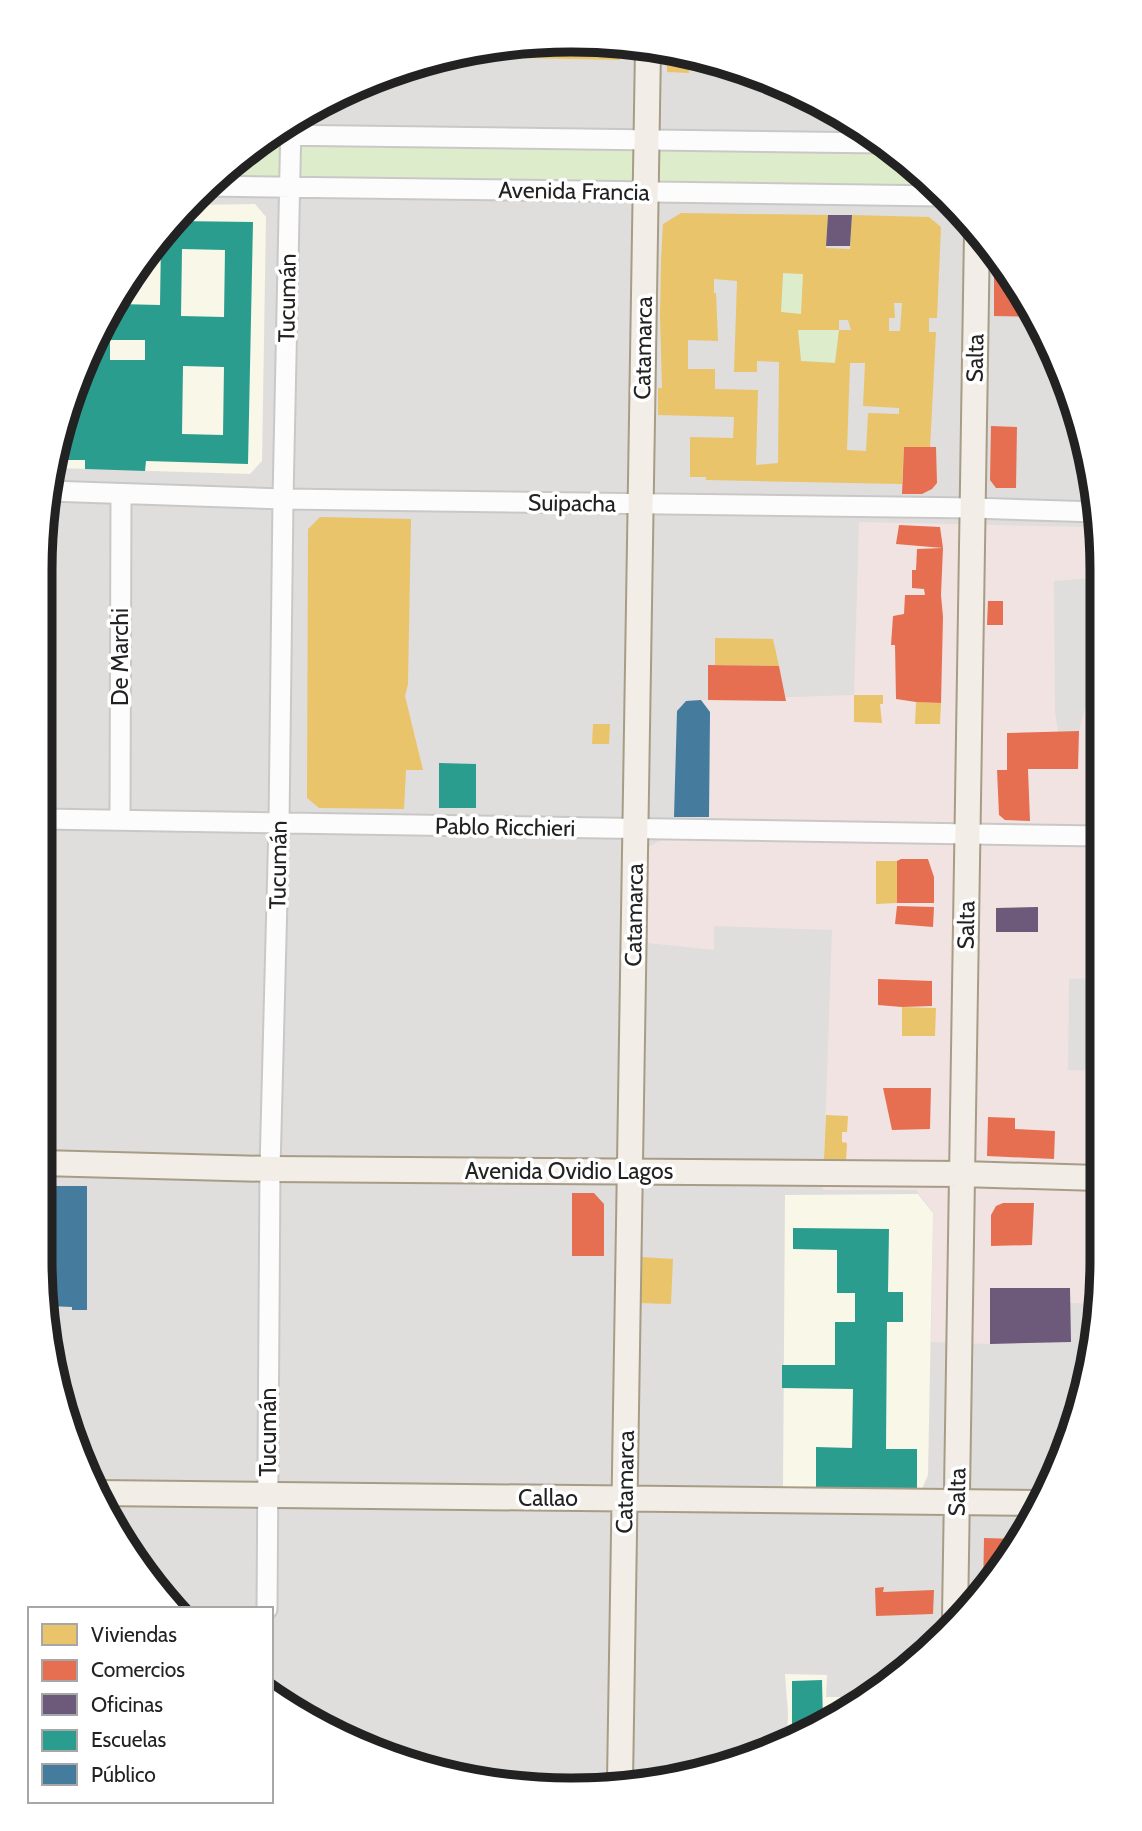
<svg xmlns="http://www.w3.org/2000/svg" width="1142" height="1831" viewBox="0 0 1142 1831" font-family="Cabin,sans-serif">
<rect width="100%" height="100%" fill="#f0eeeb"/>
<!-- residential -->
<path fill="#dfdedc" d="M 606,41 L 709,58 L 806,95 L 894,150 L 992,248 L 1047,336 L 1084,433 L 1101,536 L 1097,1329 L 1061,1463 L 992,1583 L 866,1702 L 709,1773 L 537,1790 L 400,1762 L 271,1694 L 271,1609 L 180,1609 L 130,1555 L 68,1430 L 40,1260 L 45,502 L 81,368 L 150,248 L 221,172 L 306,111 L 401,68 L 502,45 Z"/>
<!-- commercial -->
<path fill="#f1e3e1" d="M 859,522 L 1089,527 L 1092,578 L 1054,581 L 1055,711 L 1058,732 L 1079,731 L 1085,709 L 1100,710 L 1099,978 L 1069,979 L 1068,1070 L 1098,1071 L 1097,1304 L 1070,1303 L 1070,1288 L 990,1289 L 990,1344 L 931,1342 L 933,1212 L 916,1190 L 823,1190 L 832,930 L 714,926 L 714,950 L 648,943 L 648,847 L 709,817 L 710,712 L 701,700 L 854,695 Z"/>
<!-- education -->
<path fill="#f8f7e8" d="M 255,204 L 266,217 L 262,461 L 250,474 L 54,468 L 81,368 L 150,248 L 191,205 Z
M 918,1194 L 933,1213 L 928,1475 L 921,1491 L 783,1489 L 785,1195 Z
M 785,1674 L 827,1675 L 826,1697 L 870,1697 L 866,1702 L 787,1737 L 788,1714 Z"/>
<!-- grass -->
<path fill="#ddeccb" d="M 272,135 L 883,143 L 894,150 L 941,196 L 208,186 L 221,172 Z
M 783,273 L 803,274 L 801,314 L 781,312 Z
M 798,330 L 839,330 L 835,363 L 801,361 Z"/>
<!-- homes -->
<path fill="#e9c46a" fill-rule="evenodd" d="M 606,41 L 621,44 L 620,60 L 466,57 L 466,53 L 502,45 Z
M 667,52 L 689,55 L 689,73 L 667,72 Z
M 681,213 L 828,215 L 826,248 L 850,249 L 852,215 L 929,217 L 941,227 L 937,318 L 929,318 L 929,332 L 936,332 L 930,448 L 904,447 L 902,484 L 706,480 L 706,477 L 690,477 L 690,437 L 733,438 L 734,417 L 658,415 L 658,388 L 662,388 L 660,317 L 661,260 L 663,224 ZM 783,273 L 803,274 L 801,314 L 781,312 ZM 714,279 L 737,281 L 734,372 L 757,372 L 757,361 L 779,362 L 778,463 L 756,465 L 758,390 L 715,389 L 715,369 L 688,369 L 688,340 L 718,341 L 716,293 L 714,293 ZM 894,303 L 902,303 L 900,331 L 889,331 L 889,318 L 895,318 ZM 839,320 L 848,320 L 851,330 L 839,330 L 835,363 L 801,361 L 798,330 L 839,330 ZM 850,363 L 865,363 L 863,406 L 899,408 L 899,414 L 868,413 L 866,451 L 847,450 Z
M 320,517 L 411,519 L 408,684 L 405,696 L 423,770 L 406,770 L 404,809 L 319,808 L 307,798 L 308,529 Z
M 715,638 L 773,639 L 779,666 L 715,665 Z
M 854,695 L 883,695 L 883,704 L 880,704 L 882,723 L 854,722 Z
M 916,702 L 941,703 L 940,724 L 915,724 Z
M 593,724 L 610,724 L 609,744 L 592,744 Z
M 876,861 L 897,861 L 897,903 L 876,904 Z
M 902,1007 L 936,1008 L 935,1036 L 902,1036 Z
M 826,1115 L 848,1116 L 847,1132 L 842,1132 L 842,1142 L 847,1143 L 846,1161 L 824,1159 Z
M 641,1257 L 673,1259 L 671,1304 L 639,1303 Z"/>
<!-- shops -->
<path fill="#e76f51" d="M 994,270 L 1006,270 L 1035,317 L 994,316 Z
M 991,426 L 1017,427 L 1016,488 L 996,488 L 990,480 Z
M 904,447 L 936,447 L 937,483 L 932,489 L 922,494 L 902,494 Z
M 899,525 L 940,527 L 943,548 L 896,544 Z
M 943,548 L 941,595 L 943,617 L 941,703 L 916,702 L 896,699 L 895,645 L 891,645 L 893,616 L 904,614 L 905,595 L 925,595 L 924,589 L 912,588 L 912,570 L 916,570 L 917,549 Z
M 988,601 L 1003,601 L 1003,625 L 987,625 Z
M 708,665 L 779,666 L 786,701 L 708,700 Z
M 1079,731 L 1078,769 L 1028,769 L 1030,821 L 1005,820 L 999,815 L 997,770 L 1007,770 L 1007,733 Z
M 901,859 L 928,859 L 934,877 L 934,903 L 897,903 L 897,861 Z
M 897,906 L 934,907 L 933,927 L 895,924 Z
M 878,979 L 932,981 L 932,1006 L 902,1007 L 878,1005 Z
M 883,1088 L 931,1088 L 930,1129 L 892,1130 Z
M 988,1117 L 1015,1118 L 1015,1129 L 1055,1131 L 1054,1159 L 987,1156 Z
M 572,1193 L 594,1193 L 604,1204 L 604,1256 L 572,1256 Z
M 1003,1203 L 1034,1203 L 1032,1245 L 991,1246 L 991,1215 L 996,1206 Z
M 984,1538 L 1018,1539 L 992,1583 L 983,1592 Z
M 884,1587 L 883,1592 L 934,1590 L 933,1614 L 876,1616 L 875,1588 Z"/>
<!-- offices -->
<path fill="#6d597a" d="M 828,215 L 852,215 L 850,246 L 826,246 Z
M 1038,907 L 1038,932 L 996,932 L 996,908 Z
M 990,1288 L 1070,1288 L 1071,1342 L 990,1344 Z"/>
<!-- schools -->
<path fill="#2a9d8f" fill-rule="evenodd" d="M 176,221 L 253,222 L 248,464 L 146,461 L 145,471 L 85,469 L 85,460 L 59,460 L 59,448 L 74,392 L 82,393 L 83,364 L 118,304 L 160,305 L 161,241 L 156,241 ZM 182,249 L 225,250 L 224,317 L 181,316 ZM 110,340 L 145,340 L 145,360 L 110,360 ZM 183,366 L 224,367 L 223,435 L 182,434 Z
M 439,763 L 476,764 L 476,808 L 439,808 Z
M 793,1228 L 889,1229 L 888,1292 L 903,1292 L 903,1322 L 887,1322 L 886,1449 L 917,1449 L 917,1490 L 816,1488 L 816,1447 L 852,1448 L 853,1389 L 782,1388 L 782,1365 L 835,1365 L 835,1322 L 855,1322 L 855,1293 L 837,1293 L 837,1250 L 793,1249 Z
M 822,1680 L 823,1721 L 792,1735 L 792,1681 Z"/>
<!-- public -->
<path fill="#457b9d" d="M 701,700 L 710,712 L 709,817 L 674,817 L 677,711 L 686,701 Z
M 42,1186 L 87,1186 L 87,1310 L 72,1310 L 72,1307 L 48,1306 L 41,1267 Z"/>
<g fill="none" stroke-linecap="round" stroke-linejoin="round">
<defs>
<path id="minor" d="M 272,135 L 883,143
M 208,186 L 941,196
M 48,491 L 283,499 L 973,508 L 1097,512
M 43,819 L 1099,836
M 120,820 L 121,494
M 267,1609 L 270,1169 L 279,823 L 283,499 L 291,122"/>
<path id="major" d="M 41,1163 L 270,1169 L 962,1174 L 1098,1178
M 99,1493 L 1038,1503
M 955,1618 L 977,233
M 620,1781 L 648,48"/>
</defs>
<!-- minor casing -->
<use href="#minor" stroke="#c9c8c7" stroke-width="23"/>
<!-- major casing -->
<use href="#major" stroke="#a79c86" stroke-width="28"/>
<!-- minor -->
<use href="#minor" stroke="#fdfcfc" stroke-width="19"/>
<!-- major -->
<use href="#major" stroke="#f3ede7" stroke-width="24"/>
</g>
<g text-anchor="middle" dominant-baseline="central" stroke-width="7" stroke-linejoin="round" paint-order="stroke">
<!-- street labels -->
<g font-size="23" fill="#222" stroke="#fff">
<text transform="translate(574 191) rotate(1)">Avenida Francia</text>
<text transform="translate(287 298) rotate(-89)">Tucumán</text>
<text transform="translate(643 348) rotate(-89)">Catamarca</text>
<text transform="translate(975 358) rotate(-89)">Salta</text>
<text transform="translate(572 503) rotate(1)">Suipacha</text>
<text transform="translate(120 657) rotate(-90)">De Marchi</text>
<text transform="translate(505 827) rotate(1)">Pablo Ricchieri</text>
<text transform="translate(278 865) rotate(-89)">Tucumán</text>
<text transform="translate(634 915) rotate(-89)">Catamarca</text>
<text transform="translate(966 925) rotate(-89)">Salta</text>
<text x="569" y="1171">Avenida Ovidio Lagos</text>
<text transform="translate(268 1432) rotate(-90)">Tucumán</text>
<text transform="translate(625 1482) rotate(-89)">Catamarca</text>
<text transform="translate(957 1492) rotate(-89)">Salta</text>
<text x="548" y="1498">Callao</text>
</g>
</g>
<!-- crop -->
<path d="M0 0H1142V1831H0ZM570 52H572A518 518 0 0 1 1090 570V1260A518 518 0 0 1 572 1778H570A518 518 0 0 1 52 1260V570A518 518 0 0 1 570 52Z" fill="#fff" fill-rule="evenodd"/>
<path fill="none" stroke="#222" stroke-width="9" d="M570 52H572A518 518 0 0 1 1090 570V1260A518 518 0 0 1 572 1778H570A518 518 0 0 1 52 1260V570A518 518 0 0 1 570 52Z"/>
<!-- legend -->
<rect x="28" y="1607" width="245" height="196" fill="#ffffff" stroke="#a7a7a7" stroke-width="2"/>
<rect x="42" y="1624" width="35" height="21" fill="#e9c46a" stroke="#a7a7a7" stroke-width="2"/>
<text x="91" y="1642" font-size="21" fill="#222222">Viviendas</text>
<rect x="42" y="1660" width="35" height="21" fill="#e76f51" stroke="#a7a7a7" stroke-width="2"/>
<text x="91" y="1677" font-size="21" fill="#222222">Comercios</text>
<rect x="42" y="1694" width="35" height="21" fill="#6d597a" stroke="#a7a7a7" stroke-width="2"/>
<text x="91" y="1712" font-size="21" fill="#222222">Oficinas</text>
<rect x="42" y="1730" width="35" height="21" fill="#2a9d8f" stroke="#a7a7a7" stroke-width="2"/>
<text x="91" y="1747" font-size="21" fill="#222222">Escuelas</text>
<rect x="42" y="1764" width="35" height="21" fill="#457b9d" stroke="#a7a7a7" stroke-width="2"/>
<text x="91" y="1782" font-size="21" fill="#222222">Público</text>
</svg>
